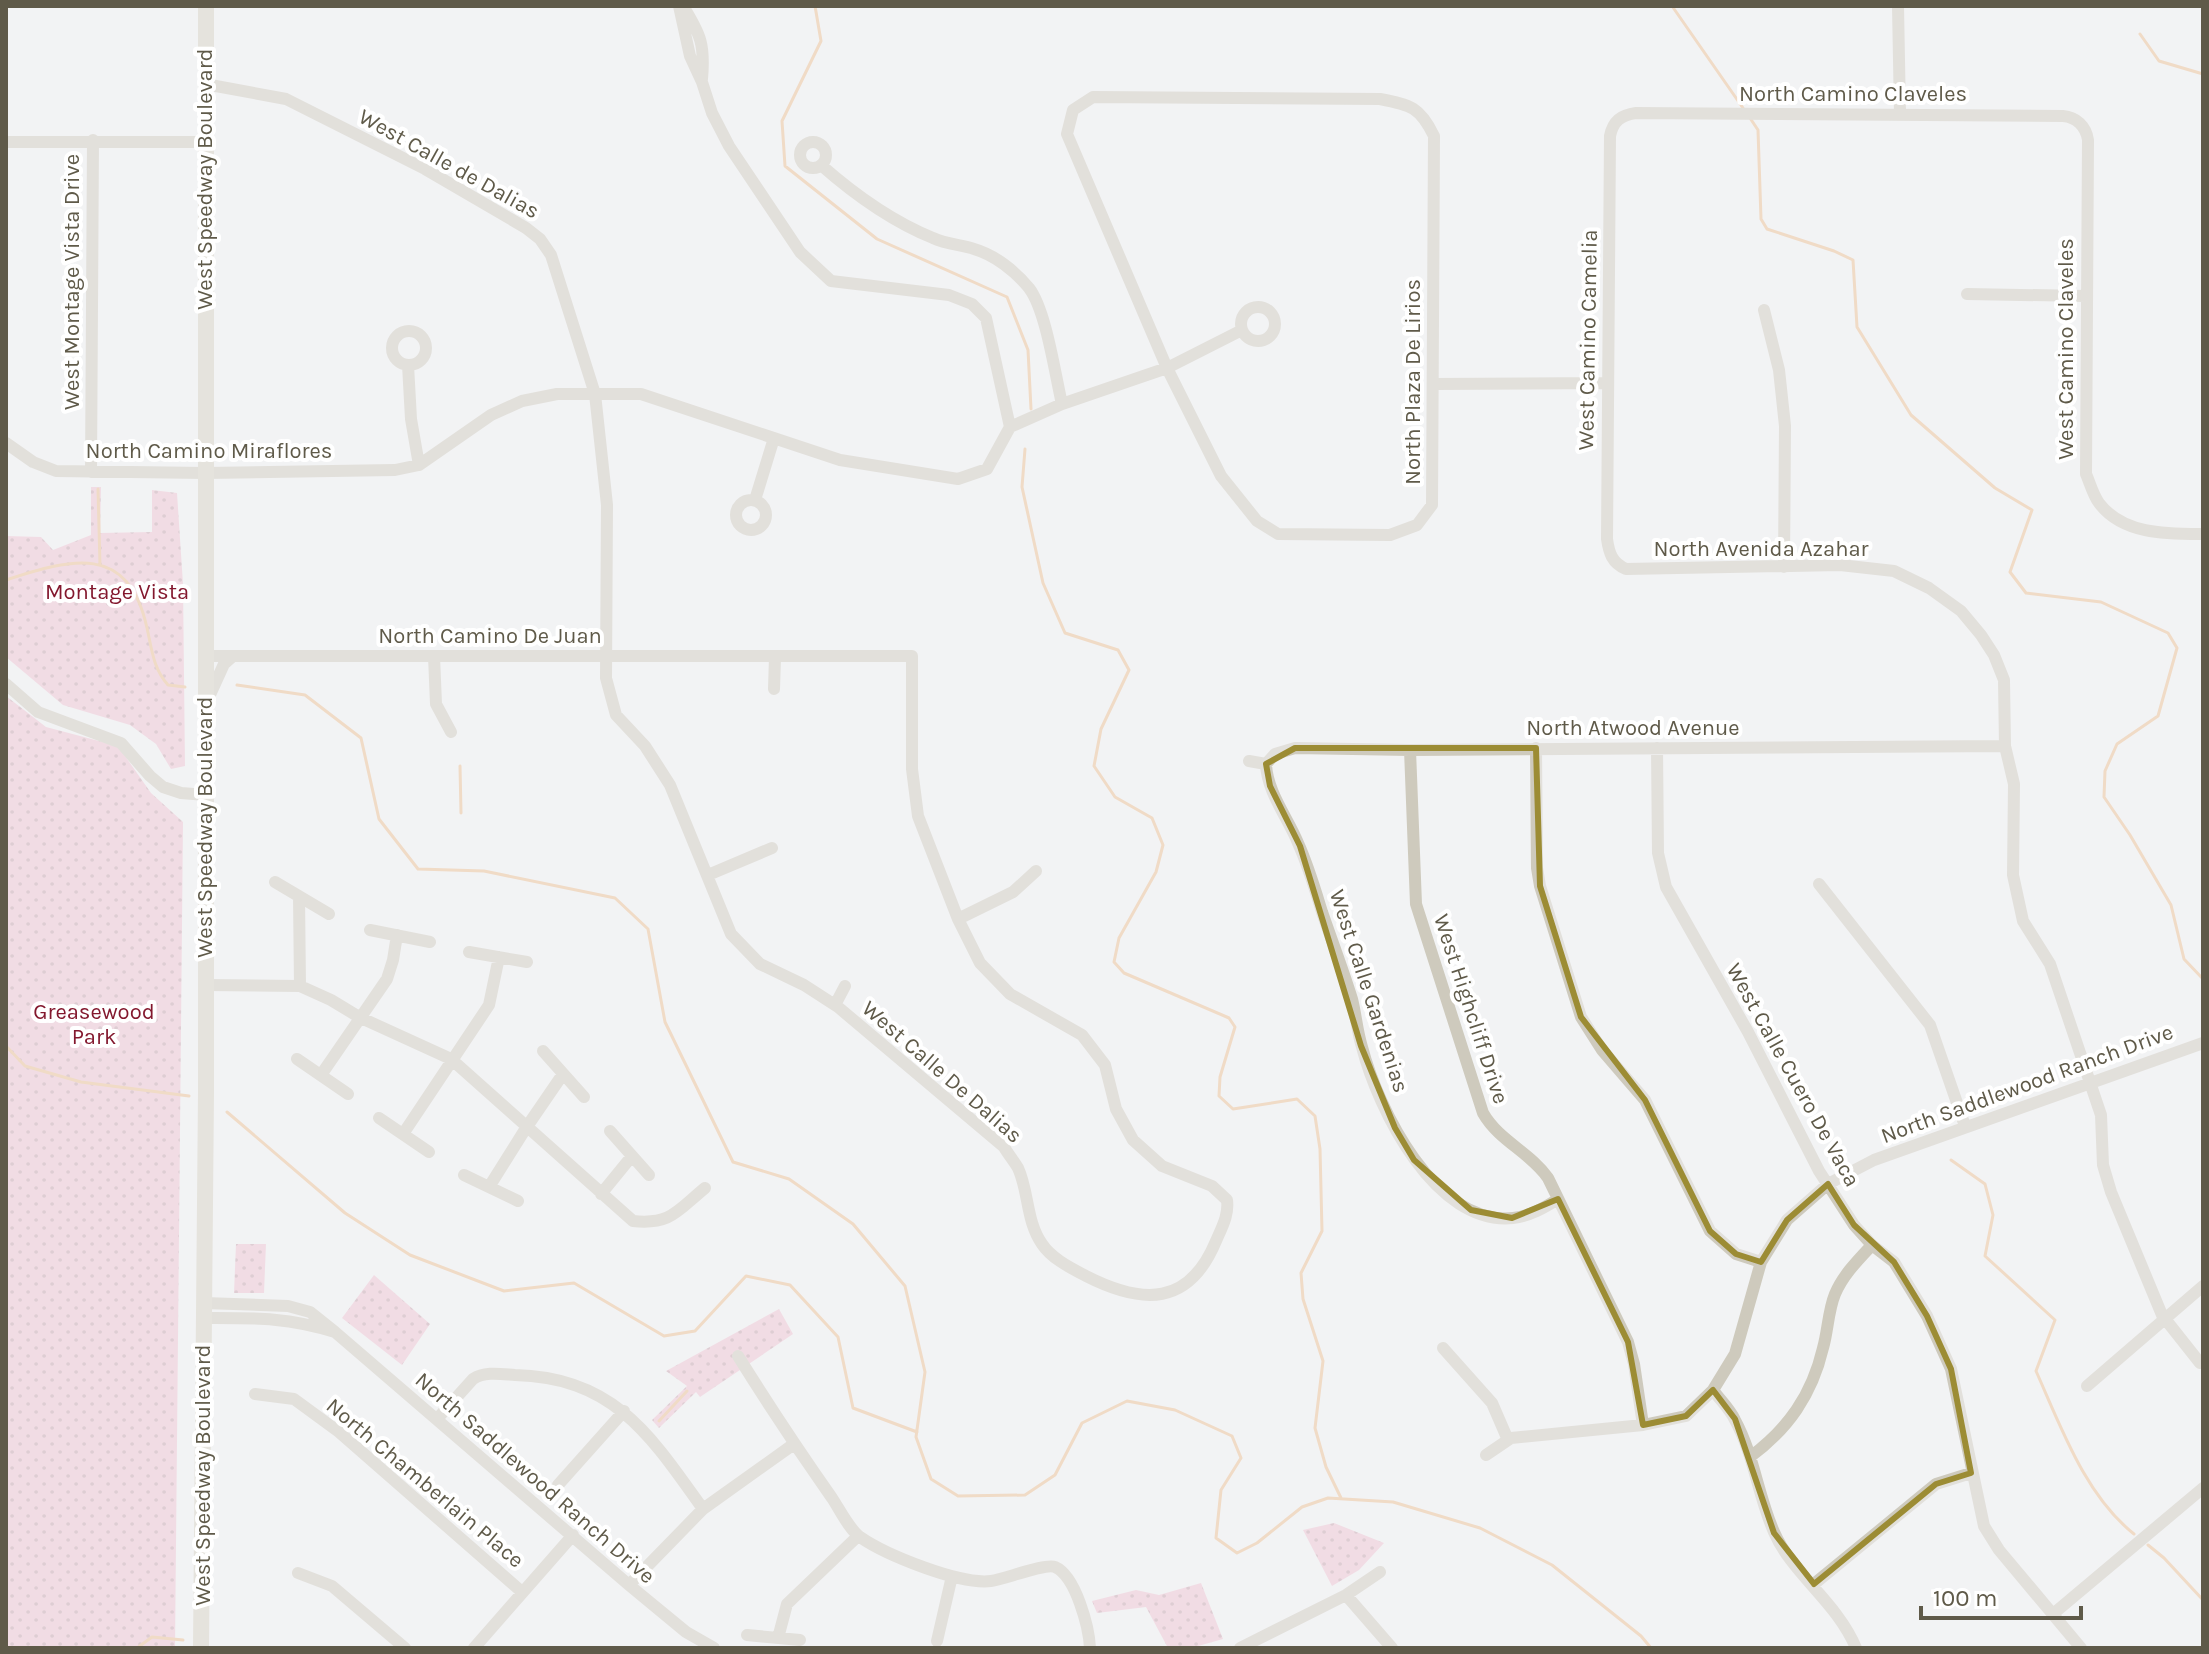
<svg xmlns="http://www.w3.org/2000/svg" width="2209" height="1654" viewBox="0 0 2209 1654" font-family="Karla,sans-serif">
<defs>
<pattern id="park-dots" width="8" height="8" patternUnits="userSpaceOnUse" patternTransform="scale(2)"><rect width="8" height="8" fill="#f0c2d1"/><path d="M2 2h.1M6 6h.1" fill="none" stroke="#c6a1ac" stroke-width="1.8" stroke-linecap="round"/></pattern>
</defs>
<rect width="100%" height="100%" fill="#f2f3f4"/>
<!-- park -->
<path fill="url(#park-dots)" d="M 91,487 L 101,487 L 100,533 L 152,532 L 152,490 L 177,493 L 183,584 L 185,766 L 171,769 L 156,744 L 130,725 L 63,705 L 6,657 L 6,536 L 41,537 L 53,550 L 91,535 Z
M 6,696 L 46,727 L 118,746 L 151,793 L 183,822 L 175,1648 L 6,1648 Z
M 236,1244 L 266,1244 L 264,1293 L 234,1293 Z
M 374,1275 L 430,1324 L 402,1365 L 342,1318 Z
M 779,1309 L 793,1334 L 700,1397 L 696,1392 L 659,1428 L 652,1420 L 687,1386 L 666,1371 Z
M 1334,1523 L 1384,1543 L 1359,1570 L 1332,1586 L 1303,1530 Z
M 1201,1583 L 1223,1639 L 1191,1648 L 1168,1648 L 1146,1607 L 1097,1613 L 1092,1601 L 1136,1590 L 1159,1595 Z"/>
<g fill="none" stroke-linecap="round" stroke-linejoin="round">
<!-- stream -->
<path stroke="#edbe8f" stroke-width="3" d="M 815,6 L 821,41 L 782,121 L 785,166 L 877,239 L 1007,297 L 1028,350 L 1031,409
M 1672,6 L 1743,108
M 2140,34 L 2159,61 L 2203,74
M 1750,118 L 1758,130 L 1761,219 L 1767,229 L 1834,251 L 1853,260 L 1857,327 L 1911,415 L 1995,488 L 2032,510 L 2010,572 L 2026,593 L 2101,602 L 2168,633 L 2177,648 L 2158,716 L 2117,744 L 2105,771 L 2104,797 L 2130,835 L 2171,905 L 2184,959 L 2203,979
M 1025,449 L 1022,487 L 1043,583 L 1065,633 L 1118,650 L 1129,670 L 1101,729 L 1094,766 L 1115,797 L 1152,818 L 1163,845 L 1156,872 L 1119,938 L 1114,962 L 1124,973 L 1229,1018 L 1235,1027 L 1220,1077 L 1219,1096 L 1233,1109 L 1297,1099 L 1315,1116 L 1320,1149 L 1322,1231 L 1301,1273 L 1303,1299 L 1323,1361 L 1315,1428 L 1326,1467 L 1341,1498
M 98,489 L 100,565
M 6,580 C 71,559 128,542 147,628 C 152,650 153,668 168,685 L 185,687
M 237,685 L 305,695 L 361,738 L 379,819 L 418,869 L 484,871 L 615,898 L 648,929 L 665,1022 L 733,1162 L 789,1179 L 853,1224 L 905,1286 L 925,1372 L 916,1437 L 931,1479 L 958,1496 L 1025,1495 L 1055,1475 L 1082,1423 L 1127,1401 L 1175,1410 L 1232,1436 L 1241,1458 L 1221,1490 L 1216,1538 L 1237,1553 L 1257,1543 L 1302,1507 L 1328,1498 L 1393,1502 L 1480,1528 L 1552,1565 L 1641,1636 L 1651,1648
M 460,766 L 461,813
M 6,1046 L 25,1066 L 81,1082 L 189,1096
M 2203,1105 L 2203,1113
M 227,1112 L 345,1213 L 410,1255 L 504,1291 L 574,1283 L 664,1336 L 695,1331 L 746,1276 L 790,1285 L 838,1337 L 853,1408 L 917,1432
M 1951,1160 L 1985,1184 L 1993,1215 L 1985,1256 L 2055,1320 L 2036,1371 C 2061,1427 2085,1495 2134,1534
M 659,1421 L 687,1391
M 2148,1545 L 2164,1558 L 2203,1600
M 137,1648 L 152,1637 L 183,1640"/>
<!-- minor -->
<path stroke="#cecabd" stroke-width="12" d="M 679,6 L 690,56 L 702,82 L 712,113 L 729,146 L 800,252 L 831,281 L 949,295 L 972,304 L 986,318 L 1010,427
M 683,6 C 701,35 705,45 702,79
M 1898,6 L 1900,114
M 205,84 L 286,99 L 425,169 L 526,228 L 540,239 L 551,255 L 595,394 L 607,505 L 606,678 L 616,715 L 645,746 L 670,785 L 731,934 L 760,964 L 804,985 L 838,1007 L 1004,1147 C 1008,1154 1014,1161 1018,1168 C 1029,1192 1026,1221 1042,1244 C 1052,1259 1071,1268 1086,1276 C 1143,1305 1189,1306 1216,1241 C 1222,1227 1229,1215 1227,1200
M 1093,97 L 1380,99 C 1411,105 1420,107 1434,136 L 1432,505 L 1417,525 L 1390,535 L 1278,534 L 1257,521 L 1221,476 L 1167,368 L 1067,134 L 1073,110 Z
M 6,142 L 205,142
M800 155a13 13 0 1 1 26 0a13 13 0 1 1-26 0Z
M 821,165 C 855,195 891,221 933,238 C 946,244 961,245 974,249 C 995,255 1015,271 1029,288 C 1046,310 1055,374 1062,404
M 1967,294 L 2086,296
M1241 324a17 17 0 1 1 34 0a17 17 0 1 1-34 0Z
M 1764,310 L 1779,370 L 1785,426 L 1784,567
M392 348a17 17 0 1 1 34 0a17 17 0 1 1-34 0Z
M 408,365 L 411,419 L 419,465
M 1435,384 L 1607,383
M 6,443 L 33,462 L 56,471 L 205,473 L 395,470 L 419,465 L 491,415 L 522,401 L 557,394 L 641,394 L 840,460 L 958,479 L 987,469 L 1010,427 L 1062,404 L 1167,368 L 1242,330
M 91,472 L 93,140
M 755,500 L 774,438
M736 515a15 15 0 1 1 30 0a15 15 0 1 1-30 0Z
M 204,656 L 912,656 L 912,769 L 918,816 L 958,919 L 980,963 L 1010,994 L 1082,1035 L 1105,1065 L 1116,1109 L 1133,1140 L 1162,1166 L 1212,1186 L 1227,1200
M 434,656 L 436,704 L 451,732
M 6,684 L 38,712 L 121,743 L 150,776 L 163,787 L 181,793 L 206,795
M 774,689 L 775,657
M 209,697 L 224,664 L 233,656
M 1536,748 L 1537,868 L 1540,886 L 1581,1017 L 1602,1050 L 1645,1100 L 1710,1231 L 1736,1254 L 1761,1262
M 1657,748 L 1658,853 L 1666,887 L 1748,1032 L 1819,1171 L 1854,1225 L 1872,1245 L 1894,1262 L 1927,1316 L 1951,1369 L 1984,1526 L 1999,1550 L 2081,1648
M 1410,750 L 1416,904 L 1483,1113 C 1499,1141 1530,1152 1548,1178 L 1628,1342 L 1634,1364 L 1643,1425
M 1249,761 L 1266,764
M 1266,764 L 1275,754 L 1295,748 L 1410,750 L 2005,746
M 1266,764 C 1267,792 1288,818 1298,843 C 1308,865 1315,889 1322,912 C 1332,941 1343,970 1352,999 C 1356,1015 1357,1031 1362,1047 C 1378,1109 1435,1226 1513,1218 C 1530,1216 1544,1208 1558,1199
M 708,875 L 772,848
M 275,882 L 329,914
M 1819,884 L 1930,1025 L 1965,1126
M 299,896 L 300,986
M 958,919 L 1013,892 L 1036,871
M 370,930 L 430,942
M 469,952 L 527,962
M 206,985 L 300,986 L 331,1000 L 359,1017 L 451,1059 L 633,1221 C 671,1225 677,1211 705,1188
M 835,1005 L 845,986
M 543,1051 L 584,1097
M 297,1059 L 348,1094
M 321,1075 L 387,979 L 393,960 L 397,935
M 379,1118 L 429,1152
M 610,1131 L 649,1175
M 403,1134 L 489,1005 L 499,957
M 464,1175 L 518,1201
M 489,1187 L 526,1128 L 563,1074
M 601,1194 L 632,1156
M 204,1303 L 288,1306 L 310,1312 L 335,1332 C 287,1317 254,1318 204,1318
M 335,1332 L 629,1585 L 686,1632 L 714,1648
M 1443,1348 L 1492,1403 L 1508,1440
M 738,1356 C 768,1404 799,1451 832,1498 C 840,1510 849,1529 860,1537 C 886,1555 960,1585 991,1581 C 1005,1579 1046,1563 1055,1567 C 1076,1576 1089,1628 1090,1648
M 2200,1363 L 2162,1315 L 2111,1192 L 2103,1165 L 2101,1115 L 2050,964 L 2023,921 L 2013,875 L 2014,784 L 2005,746 L 2004,680 L 1994,655 L 1981,635 L 1961,611 L 1929,588 L 1894,571 L 1840,565 L 1626,569 C 1612,563 1609,553 1607,539 L 1610,136 C 1613,121 1621,115 1636,113 L 2063,116 C 2076,117 2086,126 2088,140 L 2086,474 C 2090,483 2093,495 2099,503 C 2123,535 2168,534 2203,534
M 2087,1386 L 2203,1286
M 1713,1390 C 1720,1400 1730,1409 1735,1420 C 1754,1455 1758,1496 1774,1532 C 1792,1574 1837,1602 1856,1648
M 255,1394 L 294,1399 L 339,1432 L 522,1592
M 437,1419 L 473,1379 C 485,1371 501,1374 515,1375 C 614,1377 651,1436 703,1509
M 1486,1455 L 1511,1438 L 1643,1425 L 1686,1416 L 1713,1390 L 1735,1354 L 1761,1262 L 1787,1220 L 1828,1184 L 1874,1160 L 2203,1043
M 1750,1457 C 1788,1429 1812,1395 1823,1348 C 1828,1331 1828,1311 1835,1294 C 1843,1275 1858,1260 1872,1245
M 558,1485 L 624,1411
M 298,1573 L 332,1586 L 405,1648
M 1814,1584 L 1936,1484 L 1971,1473
M 629,1585 L 703,1509 L 794,1444
M 1346,1595 L 1392,1648
M 2053,1614 L 2203,1488
M 747,1635 L 800,1640
M 778,1638 L 787,1604 L 858,1536
M 937,1641 L 952,1576
M 474,1648 L 573,1535
M 1240,1648 L 1346,1595 L 1380,1572"/>
<!-- secondary -->
<path stroke="#d5d1c0" stroke-width="16" d="M 201,1648 L 206,1092 L 206,6"/>
</g>
<!-- marked area -->
<path d="M0 0H2209V1654H0ZM 1295,748 L 1536,748 L 1540,886 L 1581,1017 L 1645,1100 L 1710,1231 L 1736,1254 L 1761,1262 L 1787,1220 L 1828,1184 L 1854,1225 L 1894,1262 L 1927,1316 L 1951,1369 L 1971,1473 L 1936,1484 L 1814,1584 L 1774,1533 L 1735,1419 L 1713,1390 L 1686,1416 L 1643,1425 L 1628,1342 L 1558,1199 L 1512,1218 L 1471,1210 L 1414,1160 L 1395,1128 L 1361,1046 L 1300,846 L 1270,786 L 1266,764 Z" fill="#f2f3f4" fill-opacity=".55" fill-rule="evenodd"/>
<path fill="none" stroke="#9c8c34" stroke-width="6" stroke-linejoin="round" d="M 1295,748 L 1536,748 L 1540,886 L 1581,1017 L 1645,1100 L 1710,1231 L 1736,1254 L 1761,1262 L 1787,1220 L 1828,1184 L 1854,1225 L 1894,1262 L 1927,1316 L 1951,1369 L 1971,1473 L 1936,1484 L 1814,1584 L 1774,1533 L 1735,1419 L 1713,1390 L 1686,1416 L 1643,1425 L 1628,1342 L 1558,1199 L 1512,1218 L 1471,1210 L 1414,1160 L 1395,1128 L 1361,1046 L 1300,846 L 1270,786 L 1266,764 Z"/>
<g text-anchor="middle" dominant-baseline="central" stroke-width="8" stroke-linejoin="round" paint-order="stroke">
<!-- street labels -->
<g font-size="22" fill="#5f5a49" stroke="#fff">
<text x="1853" y="94">North Camino Claveles</text>
<text transform="translate(449 164) rotate(29)">West Calle de Dalias</text>
<text transform="translate(205 179) rotate(-90)">West Speedway Boulevard</text>
<text transform="translate(72 282) rotate(-90)">West Montage Vista Drive</text>
<text transform="translate(1588 340) rotate(-89)">West Camino Camelia</text>
<text transform="translate(2066 349) rotate(-90)">West Camino Claveles</text>
<text transform="translate(1413 382) rotate(-90)">North Plaza De Lirios</text>
<text x="209" y="451">North Camino Miraflores</text>
<text x="1761" y="549">North Avenida Azahar</text>
<text x="490" y="636">North Camino De Juan</text>
<text x="1633" y="728">North Atwood Avenue</text>
<text transform="translate(205 827) rotate(-90)">West Speedway Boulevard</text>
<text transform="translate(1369 991) rotate(72)">West Calle Gardenias</text>
<text transform="translate(1471 1009) rotate(72)">West Highcliff Drive</text>
<text transform="translate(942 1072) rotate(41)">West Calle De Dalias</text>
<text transform="translate(1793 1075) rotate(61)">West Calle Cuero De Vaca</text>
<text transform="translate(2027 1084) rotate(-20)">North Saddlewood Ranch Drive</text>
<text transform="translate(203 1475) rotate(-90)">West Speedway Boulevard</text>
<text transform="translate(535 1478) rotate(41)">North Saddlewood Ranch Drive</text>
<text transform="translate(425 1483) rotate(40)">North Chamberlain Place</text>
</g>
<!-- park labels -->
<g font-size="22" fill="#83182e" stroke="#fff">
<text x="117" y="592">Montage Vista</text>
<text x="94" y="1012">Greasewood<tspan x="94" dy="25">Park</tspan></text>
</g>
</g>
<!-- border -->
<rect width="2209" height="1654" fill="none" stroke="#5f5a49" stroke-width="16"/>
<!-- scale -->
<path d="M1921 1606v12h160v-12" fill="none" stroke="#5f5a49" stroke-width="4"/>
<text x="1933" y="1606" font-size="24" fill="#5f5a49" stroke="#ffffff" stroke-width="6" paint-order="stroke">100 m</text>
</svg>
